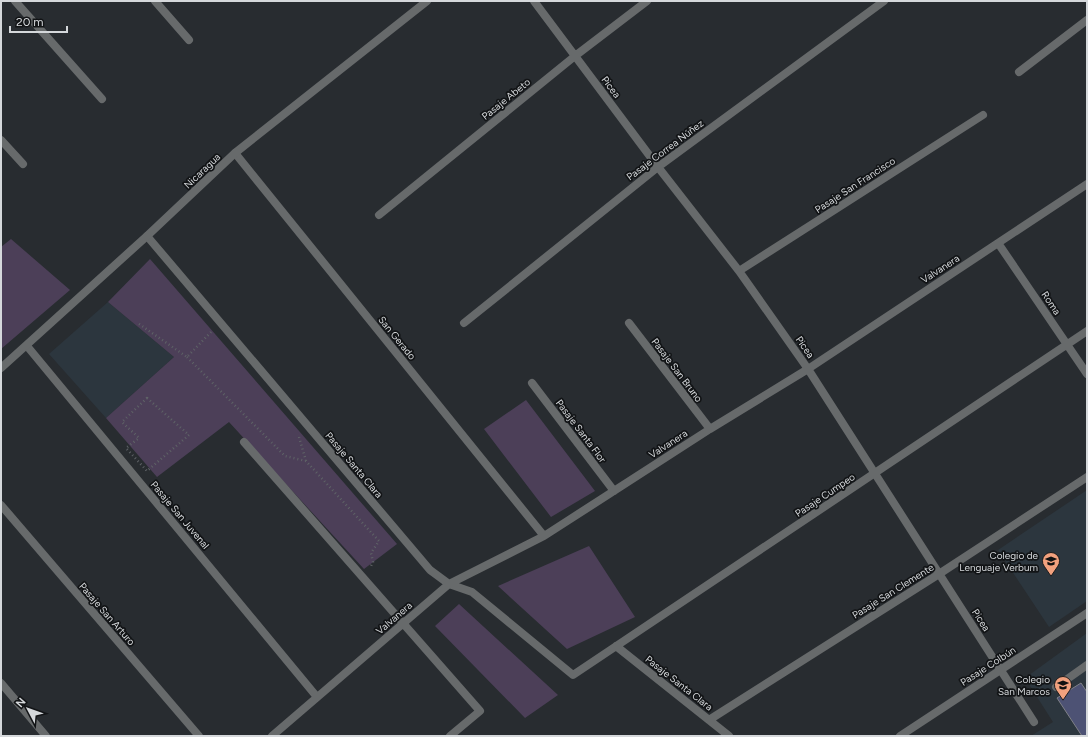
<svg xmlns="http://www.w3.org/2000/svg" width="1088" height="737" viewBox="0 0 1088 737" font-family="Figtree,sans-serif">
<rect width="100%" height="100%" fill="#282c30"/>
<!-- built -->
<path fill="#2c363e" d="M 108,302 L 174,357 L 106,418 L 49,354 Z
M 1087,490 L 1087,601 L 1049,627 L 998,550 Z
M 1087,633 L 1087,736 L 1031,736 L 1053,722 L 1025,678 Z"/>
<!-- green -->
<path fill="#4c3f58" d="M 11,239 L 70,290 L 1,349 L 1,247 Z
M 150,259 L 397,544 L 364,569 L 229,422 L 157,477 L 106,418 L 174,357 L 108,302 Z
M 526,400 L 595,491 L 551,517 L 484,429 Z
M 589,546 L 635,617 L 567,649 L 498,586 Z
M 459,604 L 558,695 L 525,718 L 435,626 Z"/>
<!-- building -->
<path fill="#4d5274" stroke="#7f8087" d="M 1081,683 L 1087,692 L 1087,736 L 1082,736 L 1057,698 Z"/>
<g fill="none" stroke-linecap="round" stroke-linejoin="round">
<!-- path -->
<path stroke="#5f6367" stroke-width="2.5" stroke-dasharray="1 3" stroke-linecap="butt" d="M 139,324 L 187,357 L 211,332
M 187,357 L 285,456 L 306,461 L 379,541 L 371,553 L 373,562 L 371,566
M 147,398 L 189,435 L 147,471 L 126,448 L 139,438 L 122,422 Z
M 299,437 L 306,461"/>
<!-- service -->
<path stroke="#676a6b" stroke-width="8" d="M 1056,687 L 1087,665"/>
<!-- minor -->
<path stroke="#676a6b" stroke-width="8" d="M 15,1 L 102,99
M 155,1 L 189,40
M 534,1 L 658,167 L 739,271 L 808,369 L 1034,722
M 1019,72 L 1087,20
M 1,140 L 23,164
M 235,153 L 544,536
M 379,215 L 575,56 L 647,1
M 147,236 L 430,570 L 449,584 L 472,592 L 573,675 L 1087,331
M 998,243 L 1087,374
M 739,271 L 983,115
M 464,323 L 658,167 L 884,1
M 629,323 L 710,429
M 27,346 L 317,697
M 532,383 L 614,491
M 244,442 L 480,711 L 450,736
M 1,505 L 199,736
M 616,646 L 729,736
M 1,683 L 46,736
M 709,720 L 939,574 L 1087,477
M 272,736 L 449,584 L 544,536 L 710,429 L 808,369 L 1087,184
M 900,736 L 1087,613"/>
<!-- tertiary -->
<path stroke="#676a6b" stroke-width="8" d="M 1,368 L 147,236 L 235,153 L 427,1"/>
</g>
<!-- icons -->
<defs>
<symbol id="school-pin" viewBox="-11 -11 22 30"><path d="M0 17L-7.5 6A9.5 9.5 0 1 1 7.5 6Z" fill="#f2a17e" stroke="#121416"/><path d="M0-5L7-2L0 1L-7-2ZM-4 1L0 2.5L4 1V4Q0 6-4 4Z" fill="#111"/></symbol>
</defs>
<g fill-rule="evenodd">
<use href="#school-pin" x="1041" y="551" width="20" height="27"/>
<use href="#school-pin" x="1053" y="675" width="20" height="27"/>
</g>
<g text-anchor="middle" dominant-baseline="central" stroke-width="3.5" stroke-linejoin="round" paint-order="stroke">
<!-- street labels -->
<g font-size="10" fill="#d5d8db" stroke="#121416">
<text transform="translate(611 87) rotate(53)">Picea</text>
<text transform="translate(506 99) rotate(-39)">Pasaje Abeto</text>
<text transform="translate(665 150) rotate(-37)">Pasaje Correa Núñez</text>
<text transform="translate(202 171) rotate(-44)">Nicaragua</text>
<text transform="translate(855 185) rotate(-33)">Pasaje San Francisco</text>
<text transform="translate(940 269) rotate(-33)">Valvanera</text>
<text transform="translate(1051 303) rotate(56)">Roma</text>
<text transform="translate(397 338) rotate(51)">San Gerado</text>
<text transform="translate(805 347) rotate(55)">Picea</text>
<text transform="translate(677 370) rotate(53)">Pasaje San Bruno</text>
<text transform="translate(581 431) rotate(53)">Pasaje Santa Flor</text>
<text transform="translate(668 444) rotate(-33)">Valvanera</text>
<text transform="translate(354 465) rotate(50)">Pasaje Santa Clara</text>
<text transform="translate(825 495) rotate(-34)">Pasaje Cumpeo</text>
<text transform="translate(180 515) rotate(50)">Pasaje San Juvenal</text>
<text transform="translate(893 591) rotate(-32)">Pasaje San Clemente</text>
<text transform="translate(107 614) rotate(49)">Pasaje San Arturo</text>
<text transform="translate(394 618) rotate(-41)">Valvanera</text>
<text transform="translate(981 620) rotate(57)">Picea</text>
<text transform="translate(988 666) rotate(-33)">Pasaje Colbún</text>
<text transform="translate(679 683) rotate(38)">Pasaje Santa Clara</text>
</g>
<!-- poi labels -->
<g font-size="10" fill="#d5d8db" stroke="#121416" text-anchor="end">
<text x="1038" y="555">Colegio de<tspan x="1038" dy="12">Lenguaje Verbum</tspan></text>
<text x="1050" y="679">Colegio<tspan x="1050" dy="12">San Marcos</tspan></text>
</g>
</g>
<!-- border -->
<rect width="1088" height="737" fill="none" stroke="#d5d8db" stroke-width="4"/>
<!-- north arrow -->
<g transform="translate(28 709) rotate(311)" stroke="#121416" stroke-width="3" paint-order="stroke">
<path d="M0-3L7 15L0 10L-7 15Z" fill="#d5d8db"/>
<text y="-6" font-size="11" font-weight="bold" text-anchor="middle" fill="#d5d8db">N</text>
</g>
<!-- scale -->
<path d="M10 26v6h57v-6" fill="none" stroke="#d5d8db" stroke-width="2"/>
<text x="16" y="26" font-size="12" fill="#d5d8db" stroke="#121416" stroke-width="3" paint-order="stroke">20 m</text>
</svg>
